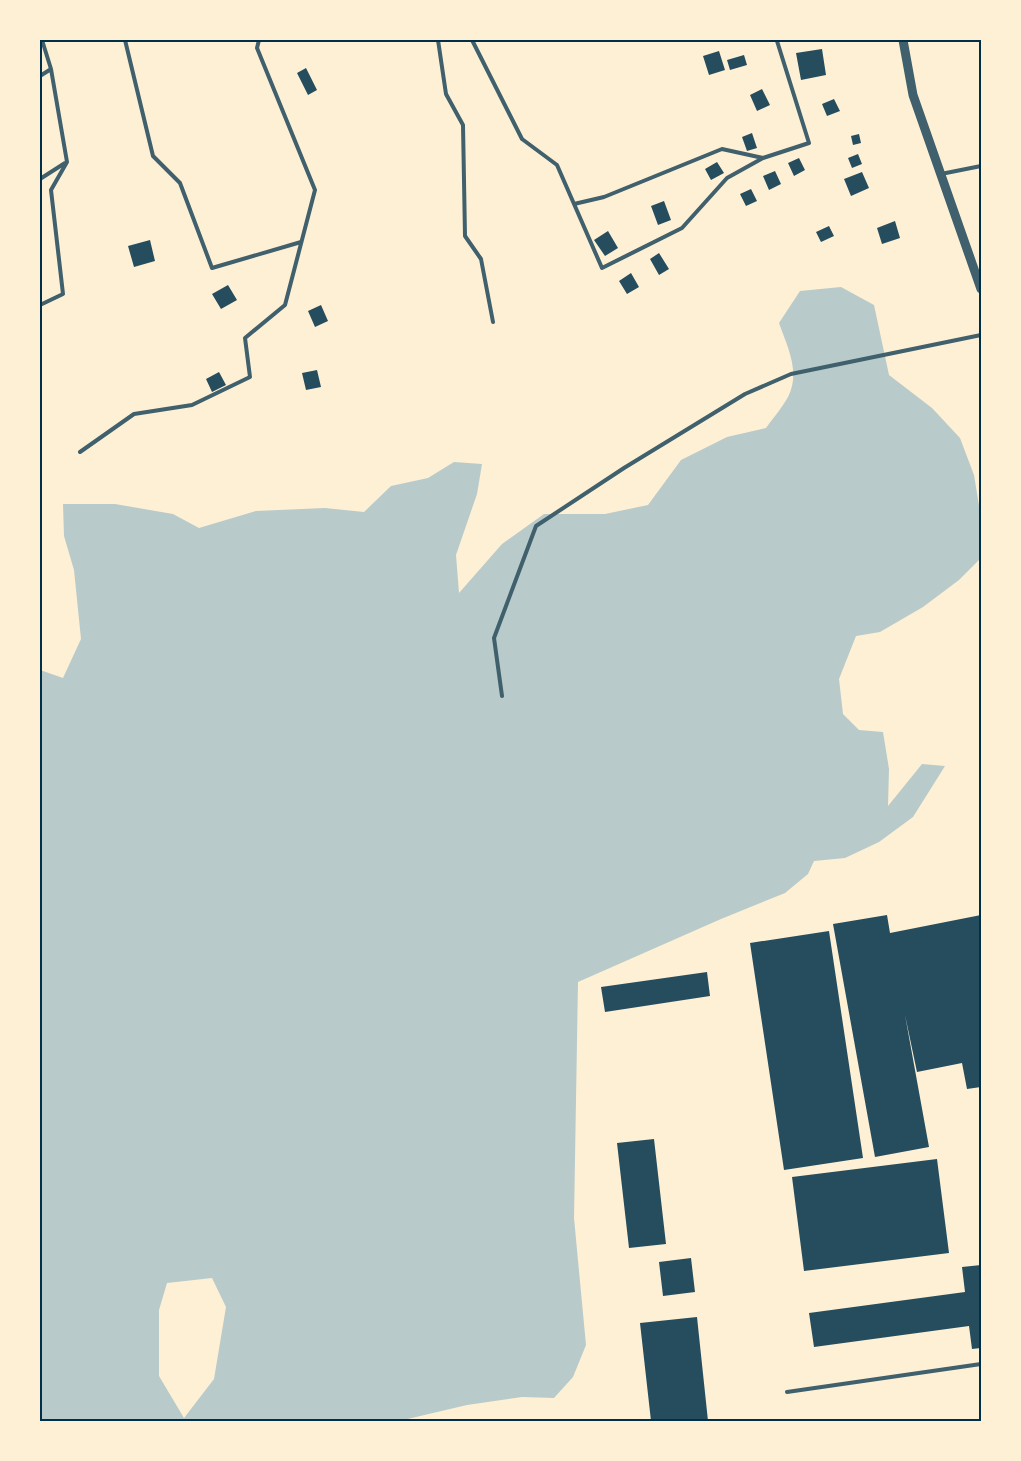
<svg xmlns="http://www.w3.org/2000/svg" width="1021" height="1461" viewBox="0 0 1021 1461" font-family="'Crimson Pro',serif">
<rect width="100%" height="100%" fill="#fdf0d5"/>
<!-- green -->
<path fill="#b9caca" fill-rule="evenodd" d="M 841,287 L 874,305 L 889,375 L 932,408 L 960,438 L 974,475 L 981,518 L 981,558 L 959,580 L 923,607 L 880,632 L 856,636 L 839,679 L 843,714 L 859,730 L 883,732 L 889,769 L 888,806 L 922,764 L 945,766 L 913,817 L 879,842 L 845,858 L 814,861 L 808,874 L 785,893 L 721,919 L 578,982 L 574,1218 L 586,1345 L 573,1377 L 554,1398 L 522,1397 L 467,1405 L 399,1421 L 40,1421 L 40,670 L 63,678 L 81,639 L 74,570 L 64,536 L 63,504 L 115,504 L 173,514 L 199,528 L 256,511 L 325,508 L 364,512 L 391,486 L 428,478 L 454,462 L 482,464 L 477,494 L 456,555 L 459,593 L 502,544 L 544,514 L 605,514 L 648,505 L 681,460 L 727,437 L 766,428 C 773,418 782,408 788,397 C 801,372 787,346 779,323 L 800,291 ZM 212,1278 L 226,1307 L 214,1379 L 184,1418 L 159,1376 L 159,1310 L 167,1283 Z"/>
<!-- building -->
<path fill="#264d5e" d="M 822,49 L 826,75 L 801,80 L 796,53 Z
M 719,51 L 725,70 L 709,75 L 703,56 Z
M 744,55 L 747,65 L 730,70 L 727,60 Z
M 306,68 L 317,90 L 308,95 L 297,73 Z
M 762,89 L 770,105 L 757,111 L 750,95 Z
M 834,99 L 840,111 L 827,116 L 822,104 Z
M 752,133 L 757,148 L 747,151 L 742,137 Z
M 859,134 L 861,143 L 853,145 L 851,136 Z
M 858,154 L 862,164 L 852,168 L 848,158 Z
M 799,158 L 805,170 L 794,176 L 788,163 Z
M 717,162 L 724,173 L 711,180 L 705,169 Z
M 775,171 L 781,184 L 769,190 L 763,176 Z
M 862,172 L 869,188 L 851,196 L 844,179 Z
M 751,189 L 757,201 L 746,206 L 740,194 Z
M 664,201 L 671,220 L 658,225 L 651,206 Z
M 895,221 L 900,238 L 882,244 L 877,228 Z
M 829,226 L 834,236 L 821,242 L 816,232 Z
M 608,231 L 618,248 L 605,256 L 594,240 Z
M 150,240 L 155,261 L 134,267 L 128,246 Z
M 659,253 L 669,269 L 659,275 L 650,259 Z
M 631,273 L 639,287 L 627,294 L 619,281 Z
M 228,285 L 237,300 L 221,309 L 212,294 Z
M 321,305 L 328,321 L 315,327 L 308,311 Z
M 317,370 L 321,387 L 306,390 L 302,373 Z
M 219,372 L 226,385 L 212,392 L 206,379 Z
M 887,915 L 890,933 L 981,915 L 981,1087 L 967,1089 L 962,1063 L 917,1072 L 905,1015 L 929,1147 L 875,1157 L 833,924 Z
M 829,931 L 863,1158 L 784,1170 L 750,943 Z
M 707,972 L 710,996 L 605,1012 L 601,987 Z
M 654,1139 L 666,1244 L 629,1248 L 617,1143 Z
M 937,1159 L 949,1253 L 804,1271 L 792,1177 Z
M 691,1258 L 695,1292 L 663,1296 L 659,1262 Z
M 981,1265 L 981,1348 L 972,1349 L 969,1326 L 814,1347 L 809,1313 L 965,1292 L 962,1267 Z
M 697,1317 L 708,1421 L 651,1421 L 640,1323 Z"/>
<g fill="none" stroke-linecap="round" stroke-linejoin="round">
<!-- service -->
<path stroke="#3f606c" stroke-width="4" d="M 125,40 L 153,156 L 180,183 L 212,268 L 301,242
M 438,40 L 446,94 L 463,125 L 465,236 L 481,259 L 493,322
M 472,40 L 522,139 L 557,165 L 602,268 L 682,228 L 727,178 L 763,158 L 809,143 L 777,41
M 40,76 L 51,69
M 941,174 L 981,166
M 40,179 L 65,163
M 574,204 L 604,197 L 722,149 L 763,158
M 40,305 L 63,294 L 51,190 L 67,162 L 51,69 L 42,40
M 80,452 L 134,414 L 192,405 L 250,377 L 245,338 L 285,305 L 315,190 L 257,48 L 259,40
M 502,696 L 494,638 L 536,526 L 624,468 L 745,394 L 791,374 L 981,335
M 787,1392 L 981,1364"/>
<!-- tertiary -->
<path stroke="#3f606c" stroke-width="9" d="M 903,40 L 913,95 L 981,289"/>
</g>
<!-- border -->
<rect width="1021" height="1461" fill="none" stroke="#fdf0d5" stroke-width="82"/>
<rect x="41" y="41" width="939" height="1379" fill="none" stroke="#003049" stroke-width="2"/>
</svg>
